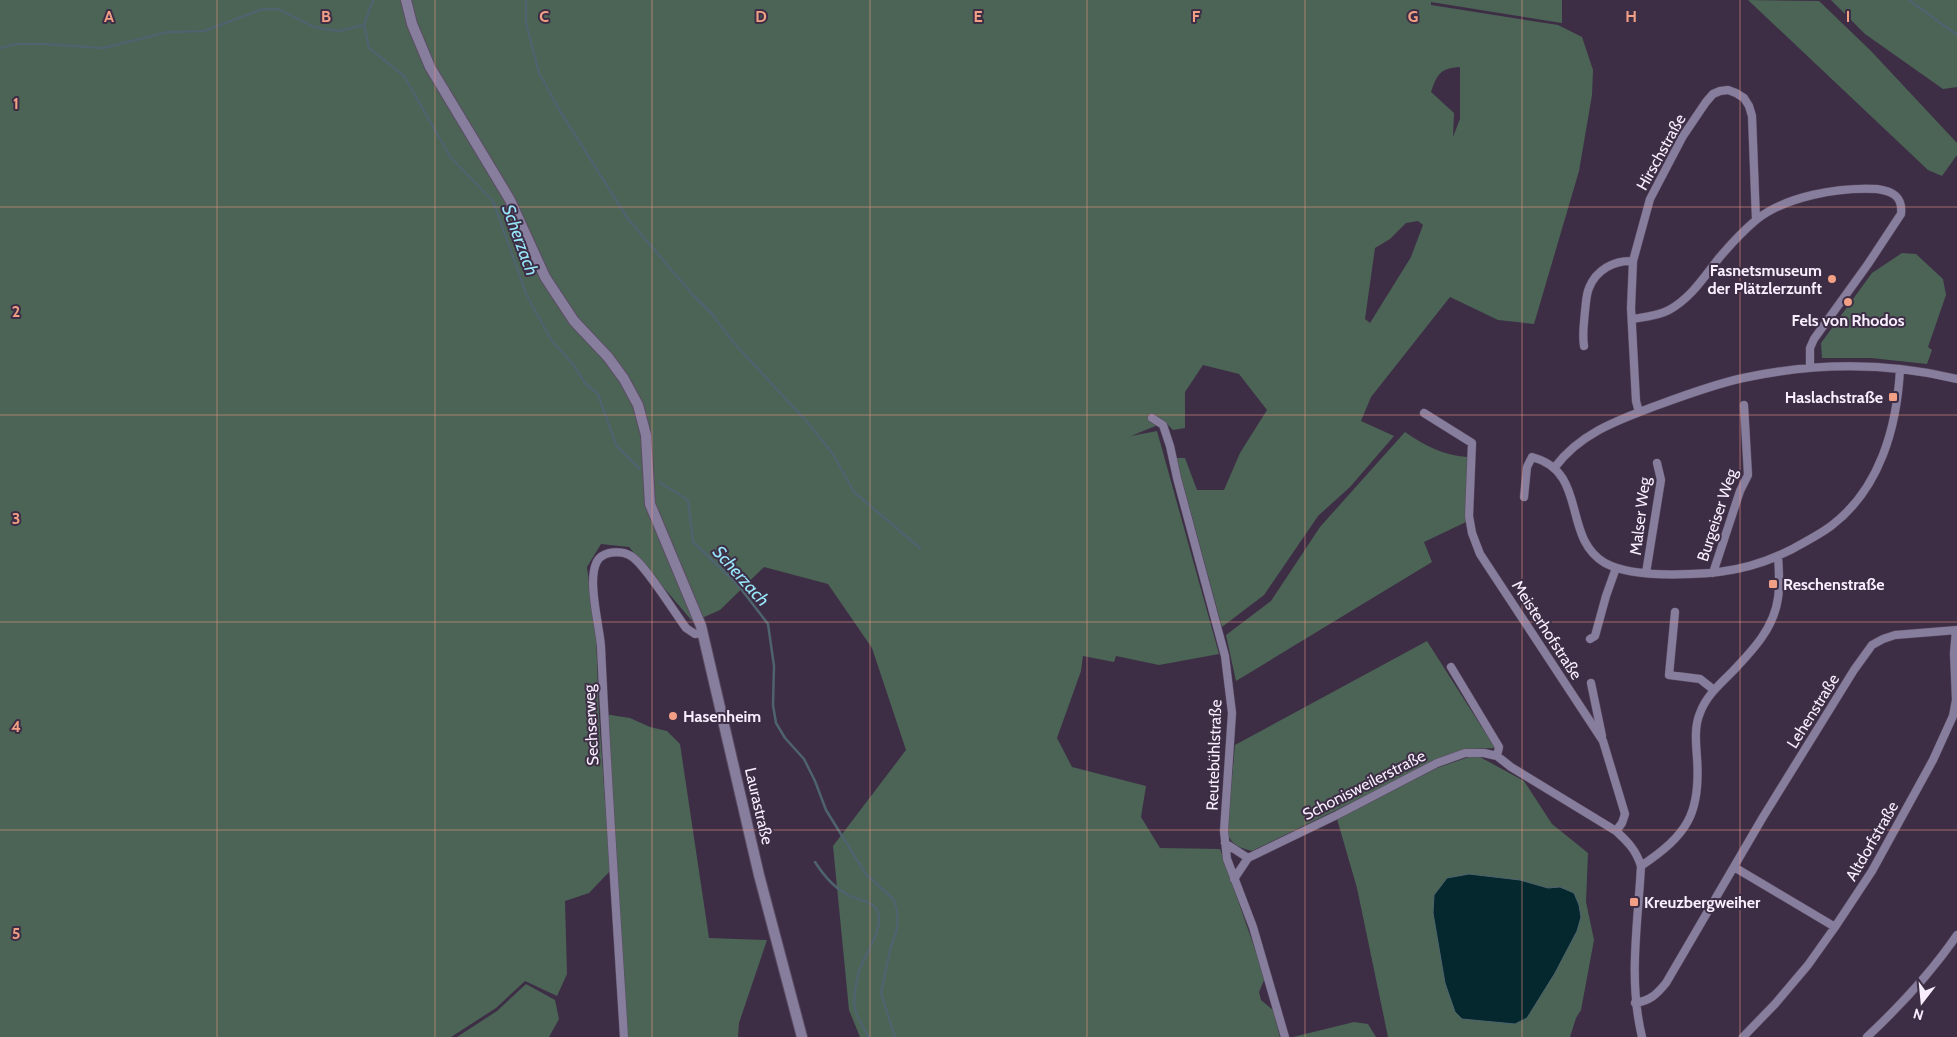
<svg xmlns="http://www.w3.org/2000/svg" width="1957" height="1037" viewBox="0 0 1957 1037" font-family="Cabin,sans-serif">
<rect width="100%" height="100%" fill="#3d2e46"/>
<!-- green -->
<path fill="#4c6455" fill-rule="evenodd" d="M 0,0 L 1562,0 L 1562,23 L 1431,2 L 1431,5 L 1558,25 L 1582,37 L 1593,70 L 1592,95 L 1579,171 L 1534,324 L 1498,320 L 1450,297 L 1371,397 L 1361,421 L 1394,436 L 1350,487 L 1318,516 L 1264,595 L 1222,627 L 1176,458 L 1185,458 L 1197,490 L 1224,490 L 1240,453 L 1267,410 L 1239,374 L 1203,365 L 1185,392 L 1185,428 L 1173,430 L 1165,422 L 1131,436 L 1157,431 L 1219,654 L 1159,665 L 1116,656 L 1114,662 L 1083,656 L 1081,671 L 1057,738 L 1072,767 L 1146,786 L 1141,817 L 1160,848 L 1220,849 L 1265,978 L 1259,992 L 1261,1000 L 1273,1010 L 1280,1037 L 860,1037 L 849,1010 L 833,846 L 906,750 L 872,648 L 828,584 L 764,567 L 720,610 L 693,622 L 629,547 L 601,544 L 587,567 L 596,636 L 599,715 L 610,871 L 589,893 L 565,901 L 567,974 L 557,996 L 525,981 L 496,1008 L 451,1037 L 0,1037 ZM 1460,67 L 1460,119 L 1453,137 L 1454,113 L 1431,92 C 1437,75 1440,68 1460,67 ZM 1418,221 L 1423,225 L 1411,257 L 1370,323 L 1365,319 L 1375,248 L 1390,239 L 1406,223 Z
M 1748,0 L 1819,1 L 1871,51 L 1957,143 L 1957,155 L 1942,176 L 1928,170 Z
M 1831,0 L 1957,0 L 1957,87 L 1943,89 L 1865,34 Z
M 1902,253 L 1916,254 L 1943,279 L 1946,295 L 1928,347 L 1932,350 L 1927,364 L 1871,358 L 1822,358 L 1821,343 L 1872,273 Z
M 1405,432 C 1425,446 1443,455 1467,457 L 1471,478 L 1466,522 L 1424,542 L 1432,562 L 1236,681 L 1226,635 L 1271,601 L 1320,527 Z
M 1427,641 L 1495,748 L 1472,749 L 1445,757 L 1252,851 C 1240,848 1232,845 1227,833 L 1235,745 Z
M 604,714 L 630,718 L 650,727 L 667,731 L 680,744 L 709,938 L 767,940 L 739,1023 L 738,1037 L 624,1037 Z
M 1469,757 L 1480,757 L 1524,781 L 1552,824 L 1588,853 L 1586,902 L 1594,940 L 1581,1010 L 1576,1018 L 1570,1037 L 1388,1037 L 1357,888 L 1337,819 L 1437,768 Z
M 526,984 L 555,1000 L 559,1019 L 549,1037 L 457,1037 L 497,1011 Z
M 1354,1022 L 1368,1024 L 1376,1037 L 1293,1037 Z"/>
<!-- water -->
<path fill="#05282f" stroke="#4e636d" d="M 1469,874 L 1520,880 L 1548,888 L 1560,887 L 1574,893 L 1579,905 L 1581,917 L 1577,931 L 1555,973 L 1527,1018 L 1515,1024 L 1462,1019 L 1455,1012 L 1445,983 L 1433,913 L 1434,895 L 1447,878 Z"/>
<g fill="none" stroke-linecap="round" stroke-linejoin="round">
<!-- stream -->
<path stroke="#4e636d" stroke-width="2.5" d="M 373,0 L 364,25 L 369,48 L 404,76 L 451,158 L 493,201 L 527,296 L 552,341 L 573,364 L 585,383 L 598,394 L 616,445 L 640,469
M 526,0 L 526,23 L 539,73 L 560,111 L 628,219 L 693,295 L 712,314 L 733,342 L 809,424 L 833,454 L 854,492 L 920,548
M 1909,0 L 1957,35
M 0,48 L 16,44 L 45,44 L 103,48 L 168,32 L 204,31 L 263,9 L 278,9 L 314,27 L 338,31 L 364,25
M 659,482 L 688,500 L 693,542 L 738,585 L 768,624 L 774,666 L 773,705 L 776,723 L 785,738 L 804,759 L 815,781 L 826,810 L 865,873 L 893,899 L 897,910 L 897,929 L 890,950 L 881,993 L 895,1037
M 815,862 C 824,876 835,889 850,896 C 860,901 871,900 877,910 C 886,926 864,956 859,971 C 856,981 853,999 855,1009 C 857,1018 864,1029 869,1037"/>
<defs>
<path id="minor" d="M 1632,319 C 1645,317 1658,316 1669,310 C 1691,298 1704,277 1719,258 C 1730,245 1743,231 1756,220 C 1786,196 1839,187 1877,189 C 1893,191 1903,197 1901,214 L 1868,264 L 1814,339 L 1810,348 L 1810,367
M 1584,346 C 1582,334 1584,324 1585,311 C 1586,304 1586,295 1589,288 C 1596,270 1614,260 1633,261
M 1639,412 L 1636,401 L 1631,308 L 1633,261 L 1650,199 L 1683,136 L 1706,102 L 1713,94 L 1720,91 L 1728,90 L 1736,93 L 1744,98 L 1749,106 L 1752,116 L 1756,220
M 1424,413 L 1472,443 L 1469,516 L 1472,533 L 1480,554 L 1603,741 L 1625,814 L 1622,823 L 1616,831
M 1152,418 L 1163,425 L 1170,446 L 1177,478 L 1225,656 L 1232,713 L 1224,831 L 1227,859 L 1253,927 L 1285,1037
M 1555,467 C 1579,435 1613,422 1650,408 C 1680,397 1711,385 1743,378 C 1813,363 1887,362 1957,379
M 1524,497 L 1527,467 L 1532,457 C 1589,472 1561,537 1605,563 C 1627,575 1666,575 1690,574 C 1733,573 1768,564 1805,542 C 1814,537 1823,532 1831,526 C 1880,489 1897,427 1900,369
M 1646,573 L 1661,480 L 1657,463
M 1713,573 L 1740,491 L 1748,475 L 1744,405
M 1675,612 L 1669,675 L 1700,679 L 1714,690
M 1590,639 L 1595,636 L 1606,596 L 1616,568
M 1451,667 L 1499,747 L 1497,756
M 1591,683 L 1602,736
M 1225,843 L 1248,858
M 1641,866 C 1687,835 1701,814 1697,758 C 1696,743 1694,727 1700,713 C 1706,696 1720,684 1733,671 C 1753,650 1774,628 1778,598 C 1780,585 1779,570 1778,556
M 1734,867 L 1835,927
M 1234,879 L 1248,858 L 1337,815 L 1437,763 L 1465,753 L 1484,753 L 1497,756 L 1511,767 L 1616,831 C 1628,842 1636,850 1641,866 C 1638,924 1628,979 1642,1037
M 1635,1003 C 1650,1001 1657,994 1666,983 L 1763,817 L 1854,670 L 1872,645 L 1883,639 L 1895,635 L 1957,630
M 624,1037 C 616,907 607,777 601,647 C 600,626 583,568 602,556 C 610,551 623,551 631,556 C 645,564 674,612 686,628 L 695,634 L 703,633
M 1743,1037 L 1775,1004 L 1808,965 L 1835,927 L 1872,871 L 1933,760 L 1953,716 L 1956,700 L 1954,653 L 1956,630
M 1867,1037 C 1901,1005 1931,973 1957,935"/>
<path id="tertiary" d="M 406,0 L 412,24 L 430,67 L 510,200 L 545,277 L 574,321 L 608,357 L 624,379 L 638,405 L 646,435 L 650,504 L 701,626 L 759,875 L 802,1037"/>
</defs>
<!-- minor casing -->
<use href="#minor" stroke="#5b4d63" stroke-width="9"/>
<!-- tertiary casing -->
<use href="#tertiary" stroke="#5b4d63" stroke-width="12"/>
<!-- minor -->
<use href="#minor" stroke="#877d9d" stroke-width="8"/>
<!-- tertiary -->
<use href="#tertiary" stroke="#877d9d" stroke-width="10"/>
</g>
<!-- grid -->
<path fill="none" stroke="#f39f86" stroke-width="1" stroke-opacity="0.55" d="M 217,0 L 217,1037M 435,0 L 435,1037M 652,0 L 652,1037M 870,0 L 870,1037M 1087,0 L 1087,1037M 1305,0 L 1305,1037M 1522,0 L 1522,1037M 1740,0 L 1740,1037M 0,207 L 1957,207M 0,415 L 1957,415M 0,622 L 1957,622M 0,830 L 1957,830"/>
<!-- markers -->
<g fill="#f39f86" stroke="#3d2e46" stroke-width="2">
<circle cx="1832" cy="279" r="5"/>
<circle cx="1848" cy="302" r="5"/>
<rect x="1888" y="392" width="10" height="10" rx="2.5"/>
<rect x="1768" y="579" width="10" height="10" rx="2.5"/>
<circle cx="673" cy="716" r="5"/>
<rect x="1629" y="897" width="10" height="10" rx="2.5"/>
</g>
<g text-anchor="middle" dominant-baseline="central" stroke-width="4" stroke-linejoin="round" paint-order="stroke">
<!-- street labels -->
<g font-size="16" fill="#f8eefe" stroke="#3d2e46">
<text transform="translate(1661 152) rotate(-61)">Hirschstraße</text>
<text transform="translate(1717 515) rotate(-72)">Burgeiser Weg</text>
<text transform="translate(1640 516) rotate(-83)">Malser Weg</text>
<text transform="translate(1547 630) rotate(57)">Meisterhofstraße</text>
<text transform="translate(1813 711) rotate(-58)">Lehenstraße</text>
<text transform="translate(591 725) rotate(-93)">Sechserweg</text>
<text transform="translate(1214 755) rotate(-88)">Reutebühlstraße</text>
<text transform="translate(1364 785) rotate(-27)">Schonisweilerstraße</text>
<text transform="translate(759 806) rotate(77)">Laurastraße</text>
<text transform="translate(1872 841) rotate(-60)">Altdorfstraße</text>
</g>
<!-- poi labels -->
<g font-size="16" font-weight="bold" fill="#f8eefe" stroke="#3d2e46" text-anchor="start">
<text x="1822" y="270" text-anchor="end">Fasnetsmuseum<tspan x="1822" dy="18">der Plätzlerzunft</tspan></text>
<text x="1848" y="320" text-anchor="middle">Fels von Rhodos</text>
<text x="1883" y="397" text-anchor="end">Haslachstraße</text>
<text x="1783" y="584">Reschenstraße</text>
<text x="683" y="716">Hasenheim</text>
<text x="1644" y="902">Kreuzbergweiher</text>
</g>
<!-- water labels -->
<g font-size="18" font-style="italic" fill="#98e6fa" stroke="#3d2e46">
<text transform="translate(520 240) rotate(70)">Scherzach</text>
<text transform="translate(741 576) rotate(48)">Scherzach</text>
</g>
</g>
<g font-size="16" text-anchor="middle" font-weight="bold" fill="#f39f86" stroke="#3d2e46" stroke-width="4" stroke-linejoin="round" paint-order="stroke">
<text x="109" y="22">A</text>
<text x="326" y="22">B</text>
<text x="544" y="22">C</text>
<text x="761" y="22">D</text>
<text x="978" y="22">E</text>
<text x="1196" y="22">F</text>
<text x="1413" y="22">G</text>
<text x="1631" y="22">H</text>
<text x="1848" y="22">I</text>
<text x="16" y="109">1</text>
<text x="16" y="317">2</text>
<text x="16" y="524">3</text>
<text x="16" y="732">4</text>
<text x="16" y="939">5</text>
</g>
<!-- north arrow -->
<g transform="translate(1922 1002) rotate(196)" stroke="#3d2e46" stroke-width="4" paint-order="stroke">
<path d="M0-4L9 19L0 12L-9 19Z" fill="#f8eefe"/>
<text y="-8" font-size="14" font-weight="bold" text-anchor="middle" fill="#f8eefe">N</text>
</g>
</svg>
